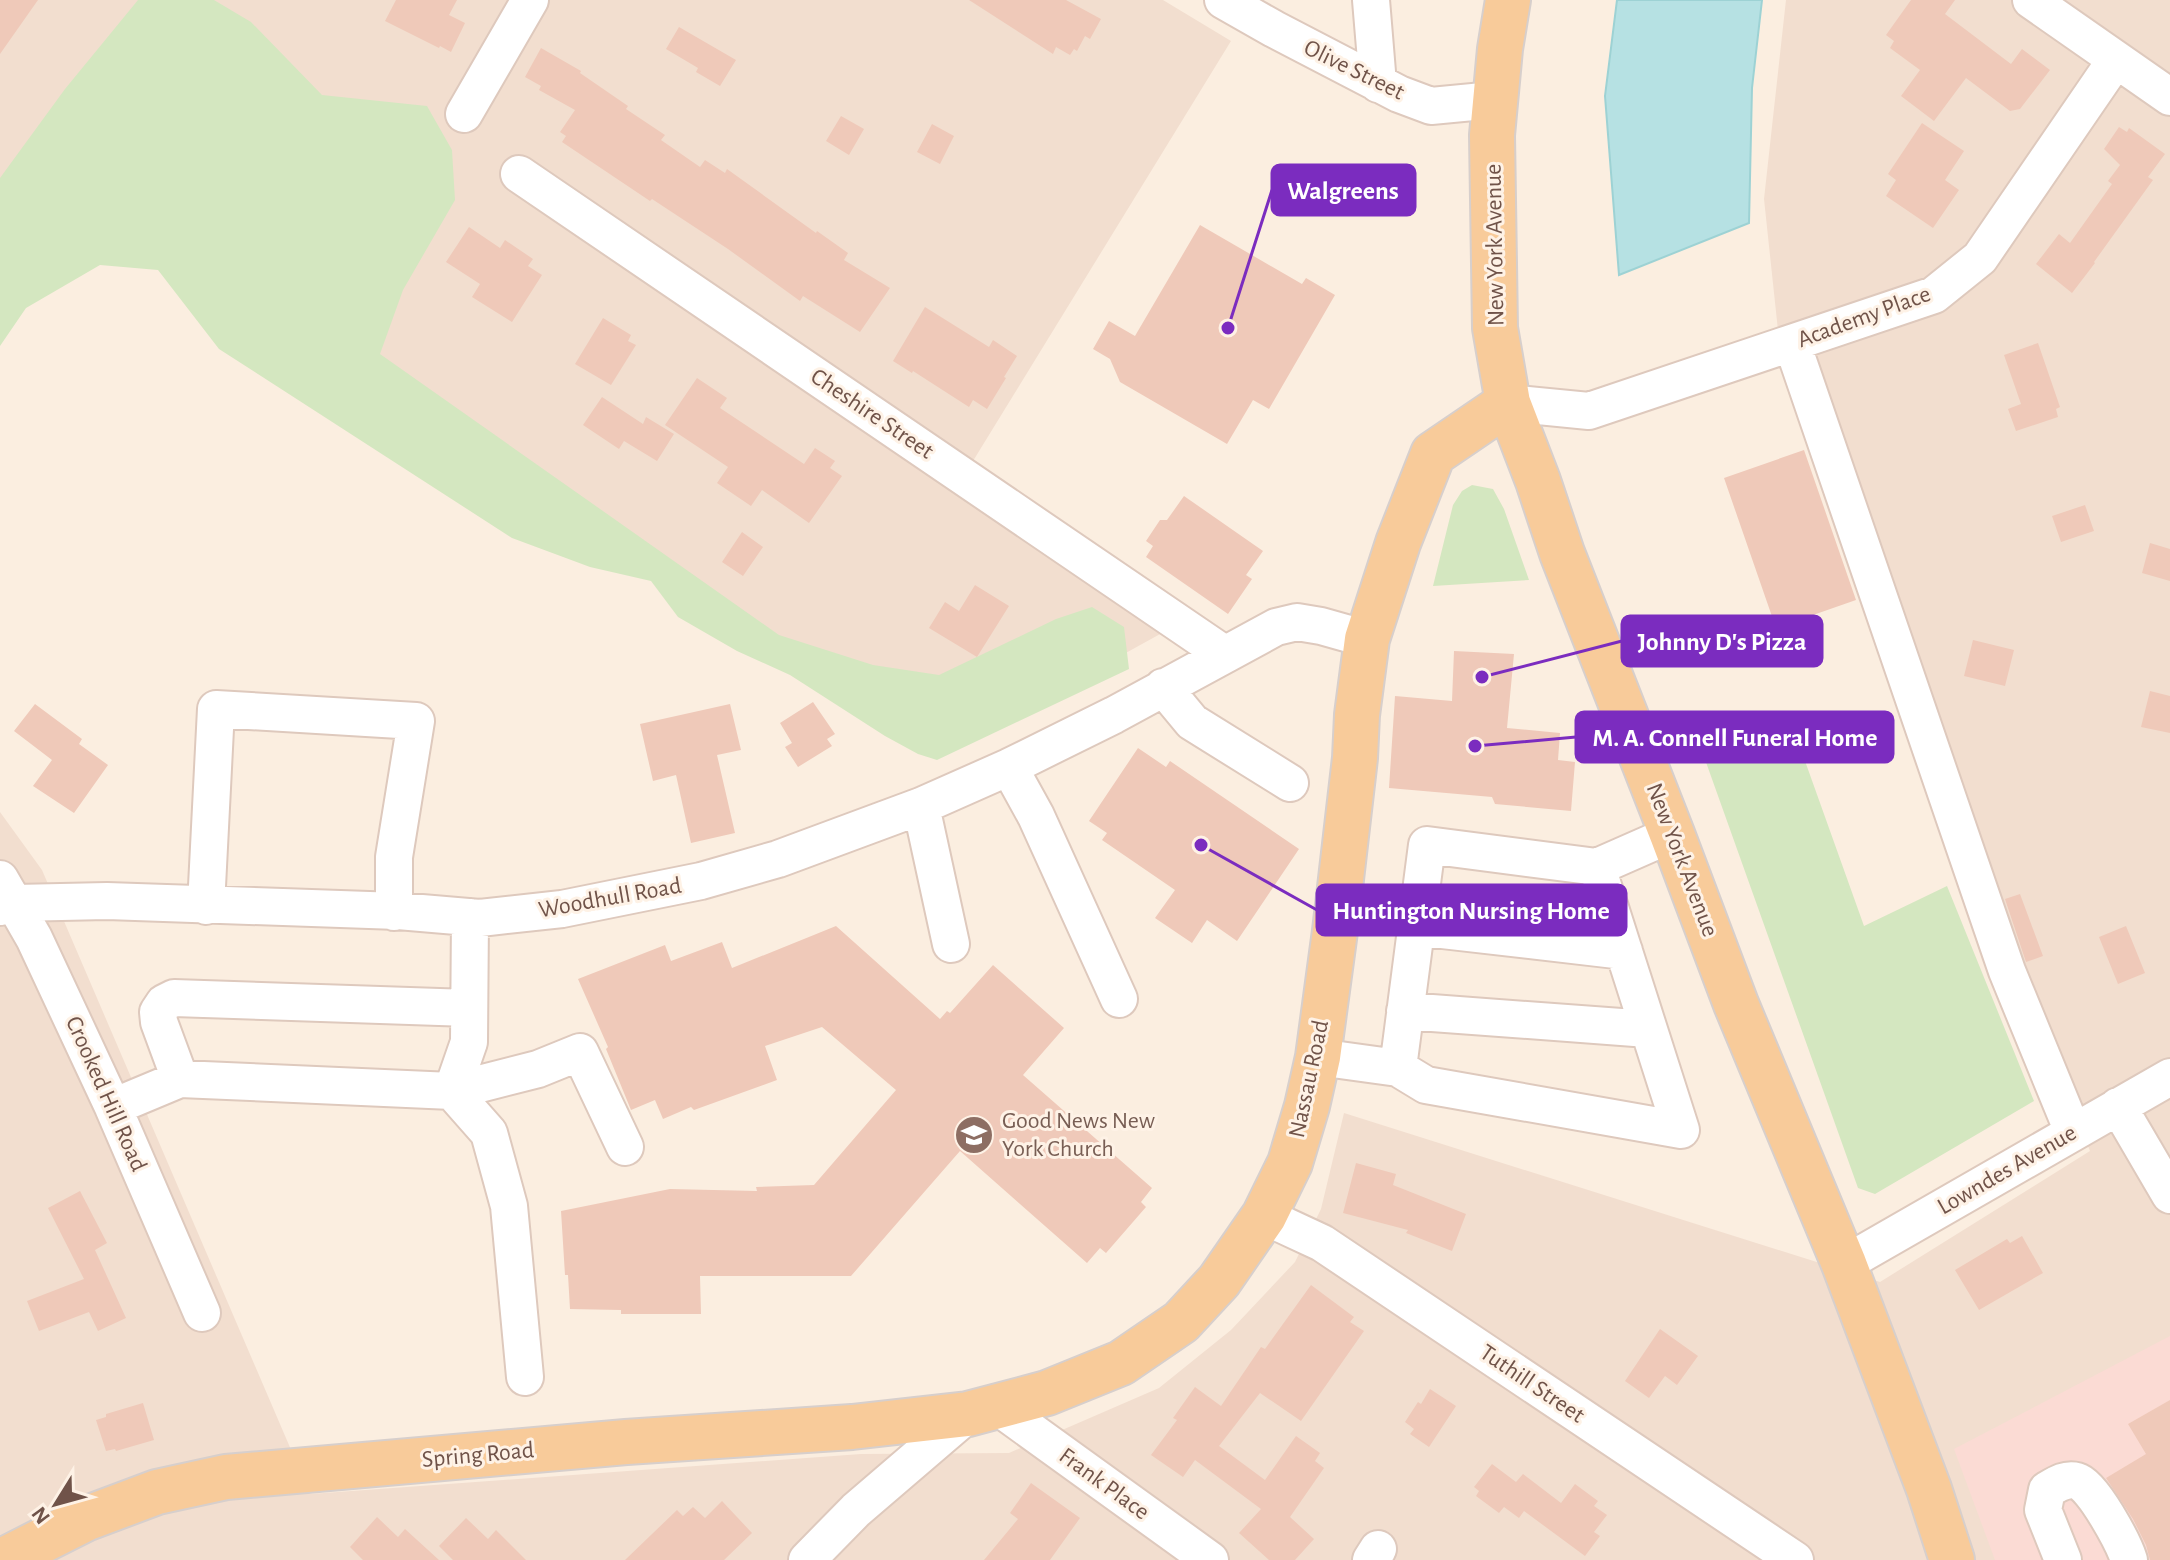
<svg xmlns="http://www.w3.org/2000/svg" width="2170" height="1560" viewBox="0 0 2170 1560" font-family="'Alegreya Sans',sans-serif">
<rect width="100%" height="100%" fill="#fbeee0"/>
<!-- residential -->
<path fill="#f2decf" d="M 0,0 L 1163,0 L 1231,41 L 957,487 L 1162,633 L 948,751 L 83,160 L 0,270 Z
M 1786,0 L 2170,0 L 2170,1560 L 0,1560 L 0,812 L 42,870 L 310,1494 L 861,1454 L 1009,1453 L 1159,1388 L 1231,1330 L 1295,1262 L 1321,1209 L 1344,1113 L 1880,1282 L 2090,1151 L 1782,368 L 1764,199 Z"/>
<!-- commercial -->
<path fill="#fbdbd4" d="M 2170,1336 L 2170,1560 L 1995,1560 L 1954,1449 Z"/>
<!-- green -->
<path fill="#d4e7c0" d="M 138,0 L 214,0 L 251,22 L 322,95 L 427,106 L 452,150 L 455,200 L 403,290 L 380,354 L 779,635 L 873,665 L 939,675 L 1056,619 L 1092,607 L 1124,627 L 1129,669 L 937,760 L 918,754 L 885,736 L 790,675 L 737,651 L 678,617 L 651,581 L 590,567 L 512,538 L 219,349 L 158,270 L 100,265 L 26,308 L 0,346 L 0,178 L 65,89 Z
M 1472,485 L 1493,489 L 1504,509 L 1529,580 L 1433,586 L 1453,505 L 1462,491 Z
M 1790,719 L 1864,926 L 1947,886 L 2034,1101 L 1875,1194 L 1858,1188 L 1702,751 Z"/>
<!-- water -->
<path fill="#b6e1e3" stroke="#9dd2d4" stroke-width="2" d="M 1617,0 L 1762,0 L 1752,88 L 1749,223 L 1619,275 L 1605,96 Z"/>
<!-- building -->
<path fill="#efc9b9" d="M 0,0 L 38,0 L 0,54 Z
M 396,0 L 457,0 L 449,15 L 465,23 L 451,52 L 440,46 L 439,48 L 385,21 Z
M 969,0 L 1066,0 L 1101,19 L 1090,39 L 1085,36 L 1077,51 L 1074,49 L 1070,55 L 1056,47 L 1053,54 Z
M 1911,0 L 1955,0 L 1945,14 L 2011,64 L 2022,49 L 2050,70 L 2020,109 L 2010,111 L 1966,78 L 1934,121 L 1901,96 L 1920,70 L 1890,48 L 1894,41 L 1886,35 Z
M 679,27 L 736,60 L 720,86 L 696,72 L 698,68 L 666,49 Z
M 541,48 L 581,71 L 580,73 L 628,106 L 626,109 L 665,135 L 661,140 L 700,167 L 705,160 L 725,173 L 727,169 L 816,233 L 817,231 L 848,253 L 844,260 L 890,288 L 860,332 L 803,296 L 800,301 L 728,249 L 652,199 L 650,201 L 562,142 L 566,136 L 560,132 L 575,110 L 539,90 L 541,86 L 525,77 Z
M 841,116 L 864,129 L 849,155 L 826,141 Z
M 1922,123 L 1964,151 L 1945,180 L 1959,190 L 1933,228 L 1886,196 L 1896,180 L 1888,174 Z
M 932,124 L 954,136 L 940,164 L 917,152 Z
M 2119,127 L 2127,132 L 2129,128 L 2165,154 L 2148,177 L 2153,180 L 2094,262 L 2095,263 L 2072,293 L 2036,264 L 2059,234 L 2070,243 L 2112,184 L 2108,181 L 2120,165 L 2104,149 Z
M 1200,225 L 1302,284 L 1306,278 L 1335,295 L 1269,409 L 1253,400 L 1227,444 L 1120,382 L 1110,359 L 1093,349 L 1109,321 L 1135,336 Z
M 469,227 L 500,248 L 505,240 L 533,259 L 528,266 L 542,275 L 512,322 L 472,297 L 480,284 L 446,262 Z
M 925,307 L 989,347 L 993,340 L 1017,356 L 1004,377 L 1006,378 L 987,409 L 973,400 L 969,407 L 913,371 L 912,373 L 893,361 Z
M 603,318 L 631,335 L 628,341 L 636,345 L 611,385 L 575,364 Z
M 2038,343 L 2060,407 L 2056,409 L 2058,417 L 2016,431 L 2008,409 L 2021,404 L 2004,355 Z
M 697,378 L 727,398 L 720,408 L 804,464 L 815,448 L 835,461 L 830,468 L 842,476 L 809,523 L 762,490 L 751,506 L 717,483 L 728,467 L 665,425 Z
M 602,397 L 643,424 L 646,417 L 674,434 L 657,461 L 624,441 L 619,449 L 583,425 Z
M 1804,450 L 1856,600 L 1776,628 L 1724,478 Z
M 1184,496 L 1263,551 L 1246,575 L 1252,579 L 1228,614 L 1146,557 L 1153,546 L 1146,541 L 1160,520 L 1167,520 Z
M 2085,505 L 2094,531 L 2061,542 L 2052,516 Z
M 742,532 L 763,547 L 743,576 L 722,562 Z
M 2150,543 L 2170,549 L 2170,581 L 2142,573 Z
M 975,585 L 1009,606 L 977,657 L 929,628 L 945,602 L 959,611 Z
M 1973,640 L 2014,650 L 2005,686 L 1964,676 Z
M 1454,651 L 1514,654 L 1507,728 L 1560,733 L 1558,760 L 1575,762 L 1571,811 L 1495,804 L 1492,797 L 1389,788 L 1395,696 L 1452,701 Z
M 2150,691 L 2170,696 L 2170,733 L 2141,727 Z
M 813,702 L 835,734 L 827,739 L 832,746 L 798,767 L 785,747 L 792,743 L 780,723 Z
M 35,704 L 82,739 L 79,744 L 108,765 L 74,813 L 33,786 L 52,760 L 14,731 Z
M 730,704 L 741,750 L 717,755 L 735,833 L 691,843 L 676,775 L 653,781 L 640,724 Z
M 1138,748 L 1166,767 L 1170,761 L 1299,849 L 1237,941 L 1207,920 L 1192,943 L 1155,918 L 1175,890 L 1102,840 L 1107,833 L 1089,821 Z
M 2020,894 L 2043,956 L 2026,962 L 2005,899 Z
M 836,926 L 940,1019 L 947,1011 L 950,1013 L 993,965 L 1064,1028 L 1023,1075 L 1152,1188 L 1141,1202 L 1146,1207 L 1106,1253 L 1100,1248 L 1087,1263 L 960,1151 L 851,1276 L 700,1276 L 701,1314 L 621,1314 L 621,1310 L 570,1309 L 568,1275 L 565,1275 L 561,1211 L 670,1189 L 757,1191 L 756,1187 L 814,1185 L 896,1090 L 822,1027 L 765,1046 L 777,1080 L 694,1110 L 691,1107 L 663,1119 L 655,1100 L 631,1110 L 606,1049 L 608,1047 L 578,979 L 665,945 L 671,961 L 722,942 L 732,968 Z
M 2126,926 L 2145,973 L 2118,984 L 2099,937 Z
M 1356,1163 L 1396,1174 L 1393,1185 L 1466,1214 L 1452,1251 L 1406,1233 L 1408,1230 L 1343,1213 Z
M 80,1191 L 107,1243 L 95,1250 L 126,1318 L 98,1331 L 89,1312 L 39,1331 L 27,1301 L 84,1279 L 48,1208 Z
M 2022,1236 L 2043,1273 L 1979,1310 L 1955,1270 L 2007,1239 L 2010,1243 Z
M 1311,1285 L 1354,1317 L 1350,1322 L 1364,1331 L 1301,1421 L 1260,1393 L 1219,1446 L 1265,1480 L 1296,1436 L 1320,1453 L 1315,1461 L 1324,1468 L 1290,1517 L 1314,1539 L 1295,1560 L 1269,1560 L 1239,1533 L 1261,1509 L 1195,1460 L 1183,1477 L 1151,1455 L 1177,1420 L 1173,1418 L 1195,1387 L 1221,1406 L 1261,1347 L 1265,1349 Z
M 1660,1329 L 1698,1356 L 1677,1385 L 1665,1376 L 1649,1398 L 1625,1381 Z
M 1430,1389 L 1456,1406 L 1429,1447 L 1410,1434 L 1414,1429 L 1405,1422 L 1418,1402 L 1421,1404 Z
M 2170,1400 L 2170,1560 L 2150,1560 L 2146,1545 L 2133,1519 L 2106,1478 L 2146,1454 L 2128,1424 Z
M 143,1403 L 154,1440 L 116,1451 L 115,1449 L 106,1451 L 96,1420 L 106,1417 L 106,1414 Z
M 1492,1464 L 1516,1482 L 1523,1474 L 1561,1503 L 1575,1484 L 1598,1501 L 1594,1506 L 1607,1515 L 1594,1532 L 1600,1536 L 1585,1556 L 1524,1511 L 1519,1518 L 1504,1507 L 1499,1513 L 1476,1496 L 1479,1491 L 1474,1487 Z
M 1031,1483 L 1080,1518 L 1050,1560 L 984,1560 L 1018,1519 L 1010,1513 Z
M 722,1501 L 752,1533 L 724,1560 L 625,1560 L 677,1510 L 683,1516 L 693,1507 L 705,1518 Z
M 377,1517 L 398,1537 L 405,1529 L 439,1560 L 363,1560 L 350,1547 Z
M 466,1518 L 488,1539 L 496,1530 L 526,1560 L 453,1560 L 439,1546 Z"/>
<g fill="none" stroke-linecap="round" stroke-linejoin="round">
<defs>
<path id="minor" d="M 1223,0 L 1274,29 L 1399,94 L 1431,106 L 1494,100
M 1371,0 L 1378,84
M 2031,0 L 2170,97
M 464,114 L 530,0
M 519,174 L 1224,654
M 1792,343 L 2007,971 L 2073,1132
M 1508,403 L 1589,411 L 1934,295 L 1980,258 L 2115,61
M 1163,687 L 1192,722 L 1290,783
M 1009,767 L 1036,816 L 1119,999
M 921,806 L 951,944
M 1597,867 L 1672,834
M 0,879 L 34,938 L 113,1107 L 202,1313
M 206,906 L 216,709 L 416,721 L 394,857 L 394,912
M 0,907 L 15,903 L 107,901 L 398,911 L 480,918 L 562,909 L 701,881 L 778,859 L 921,806 L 1009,767 L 1114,715 L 1276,627 L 1297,622 L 1321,626 L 1367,639
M 1416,927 L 1624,951
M 1405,1011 L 1648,1029
M 1318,1057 L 1398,1068 L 1426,1085 L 1681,1130 L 1597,867 L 1427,845 L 1398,1068
M 180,1079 L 159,1022 L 158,1012 L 164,1003 L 174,998 L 469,1008
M 452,1091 L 538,1069 L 580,1052 L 625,1147
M 452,1091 L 469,1042 L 470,917
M 2118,1106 L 2170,1195
M 113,1107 L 180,1079 L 452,1091 L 489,1133 L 509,1206 L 525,1377
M 1264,1216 L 1322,1243 L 1795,1560
M 1844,1264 L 2170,1077
M 998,1407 L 1210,1560
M 807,1560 L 856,1510 L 968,1414
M 1371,1560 L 1378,1549
M 2063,1560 L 2043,1510 L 2047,1490 C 2057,1484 2066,1478 2077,1481 C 2093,1485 2124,1544 2129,1560"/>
<path id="major" d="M 1508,0 L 1500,49 L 1492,135 L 1495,328 L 1508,403 L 1538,481 L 1562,553 L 1672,834 L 1736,1004 L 1844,1264 L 1929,1489 L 1952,1560
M 4,1560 L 85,1519 L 157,1492 L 226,1477 L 626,1442 L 852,1427 L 968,1414 L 1047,1393 L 1121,1363 L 1181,1322 L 1219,1281 L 1264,1216 L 1290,1163 L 1307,1106 L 1318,1057 L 1335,931 L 1355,758 L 1357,715 L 1367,639 L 1398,543 L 1433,454 L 1508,403"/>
</defs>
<!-- minor casing -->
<use href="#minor" stroke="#dec9bd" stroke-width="40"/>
<!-- major casing -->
<use href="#major" stroke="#d7cfcc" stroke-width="48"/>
<!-- minor -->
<use href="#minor" stroke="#fff" stroke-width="36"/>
<!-- major -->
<use href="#major" stroke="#f8cb9a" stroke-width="44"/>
</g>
<!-- icons -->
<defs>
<symbol id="school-disc" viewBox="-11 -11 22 22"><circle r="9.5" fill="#8d6e63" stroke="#fef2e6"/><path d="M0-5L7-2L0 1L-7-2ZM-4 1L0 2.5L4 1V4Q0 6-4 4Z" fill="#fff"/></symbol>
</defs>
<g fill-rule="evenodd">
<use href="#school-disc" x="952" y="1113" width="44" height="44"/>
</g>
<g text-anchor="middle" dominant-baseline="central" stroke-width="6" stroke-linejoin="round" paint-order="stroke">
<!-- street labels -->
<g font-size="24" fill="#705349" stroke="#fef2e6">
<text transform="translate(1354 70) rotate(26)">Olive Street</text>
<text transform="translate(1495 245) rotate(-91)">New York Avenue</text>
<text transform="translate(1864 317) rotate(-20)">Academy Place</text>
<text transform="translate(872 414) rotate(34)">Cheshire Street</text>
<text transform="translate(1682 860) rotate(69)">New York Avenue</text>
<text transform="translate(610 898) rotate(-10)">Woodhull Road</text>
<text transform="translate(1309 1079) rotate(-78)">Nassau Road</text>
<text transform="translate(106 1094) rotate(66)">Crooked Hill Road</text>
<text transform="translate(2007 1170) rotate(-30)">Lowndes Avenue</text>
<text transform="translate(1532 1384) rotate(34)">Tuthill Street</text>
<text transform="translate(478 1455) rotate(-5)">Spring Road</text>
<text transform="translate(1104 1484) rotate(36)">Frank Place</text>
</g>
<!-- education labels -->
<g font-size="24" fill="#785e54" stroke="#fef2e6" text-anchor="start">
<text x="1002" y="1121">Good News New<tspan x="1002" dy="28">York Church</tspan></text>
</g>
</g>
<!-- callouts -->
<path fill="none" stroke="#7b2cbf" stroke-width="3" d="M1228 328L1272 190M1482 677L1622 641M1475 746L1576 737M1201 845L1317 910"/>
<g fill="#7b2cbf" stroke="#fef2e6" stroke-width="3">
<circle cx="1228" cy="328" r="8"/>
<circle cx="1482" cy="677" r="8"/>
<circle cx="1475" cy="746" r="8"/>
<circle cx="1201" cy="845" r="8"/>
</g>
<g fill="#7b2cbf" stroke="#7b2cbf" stroke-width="3">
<rect x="1272" y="165" width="143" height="50" rx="8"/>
<rect x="1622" y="616" width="200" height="50" rx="8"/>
<rect x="1576" y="712" width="317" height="50" rx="8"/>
<rect x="1317" y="885" width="309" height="50" rx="8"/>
</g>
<g font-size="26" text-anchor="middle" font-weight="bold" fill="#fff">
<text x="1343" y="199">Walgreens</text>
<text x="1722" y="650">Johnny D's Pizza</text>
<text x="1735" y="746">M. A. Connell Funeral Home</text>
<text x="1471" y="919">Huntington Nursing Home</text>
</g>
<!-- north arrow -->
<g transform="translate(56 1504) rotate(233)" stroke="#fef2e6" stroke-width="6" paint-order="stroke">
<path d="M0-6L14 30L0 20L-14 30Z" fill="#705349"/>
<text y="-12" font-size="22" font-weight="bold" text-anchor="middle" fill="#705349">N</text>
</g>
</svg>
